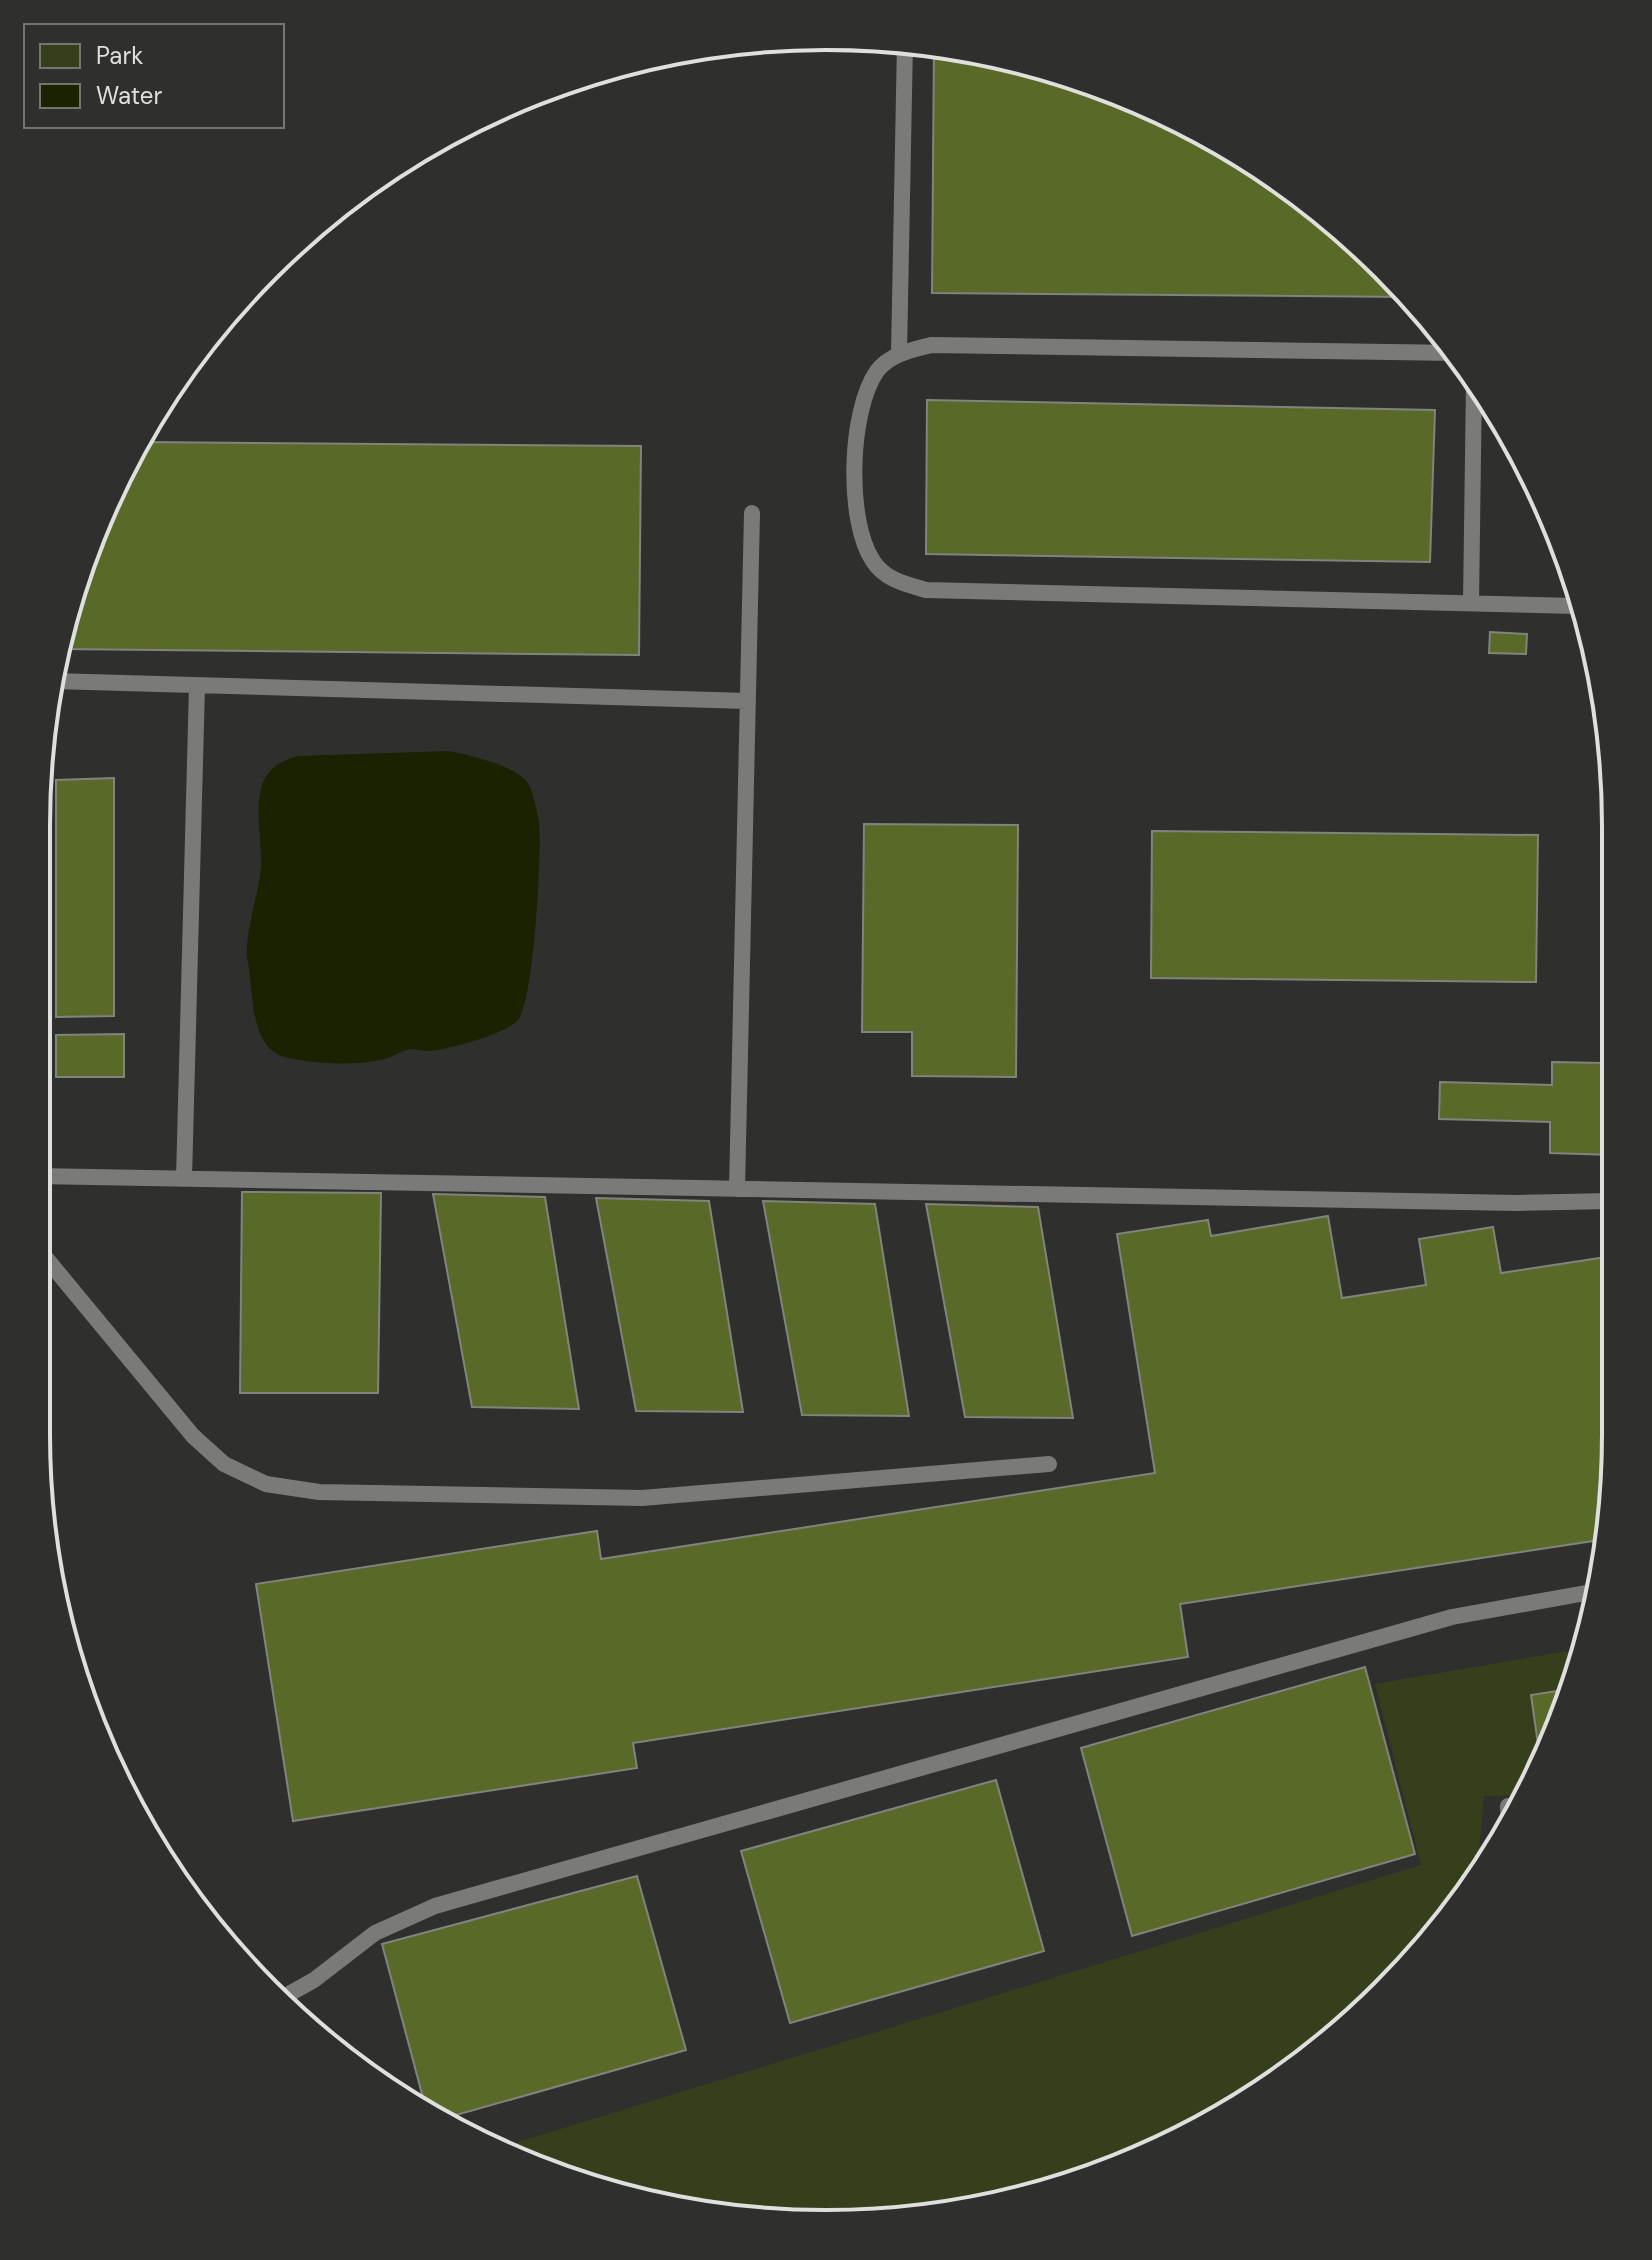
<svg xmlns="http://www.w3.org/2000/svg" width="1652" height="2260" viewBox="0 0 1652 2260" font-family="'DM Sans',sans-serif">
<rect width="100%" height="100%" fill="#2f302d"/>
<!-- green -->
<path fill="#363f1b" d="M 1586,1648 L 1570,1689 L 1532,1696 C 1538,1737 1550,1761 1525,1798 L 1515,1795 L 1484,1796 L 1479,1851 L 1483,1861 L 1420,1955 L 1307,2060 L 1148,2153 L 918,2218 L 826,2224 L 672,2209 L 495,2149 L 1421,1865 L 1375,1684 Z"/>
<!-- water -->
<path fill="#1a2201" d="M 449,751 C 468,755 514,765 527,782 C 533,790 537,812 539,822 C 542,851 534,1002 518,1020 C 506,1034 447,1050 428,1051 C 422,1051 415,1049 410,1049 C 400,1051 391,1058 381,1060 C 352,1066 314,1064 285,1057 C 254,1049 253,1004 250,979 C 250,969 246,959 247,949 C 248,921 259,893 261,865 C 262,839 253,804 264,780 C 272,765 281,762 297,756 Z"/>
<!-- building -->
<path fill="#596927" stroke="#81837f" stroke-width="2" d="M 934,44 L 1080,78 L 1221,142 L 1347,232 L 1408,297 L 932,293 Z
M 927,400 L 1435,410 L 1430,562 L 926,554 Z
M 140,442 L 641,446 L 639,655 L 58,649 L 63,622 L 96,523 Z
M 1490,632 L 1527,634 L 1526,654 L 1489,653 Z
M 47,718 L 49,718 L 50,760 L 40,761 Z
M 114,778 L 114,1016 L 56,1017 L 56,780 Z
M 864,824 L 1018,825 L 1016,1077 L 912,1076 L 912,1032 L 862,1032 Z
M 1152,831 L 1538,835 L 1536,982 L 1151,978 Z
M 1606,1009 L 1611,1009 L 1612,1155 L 1550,1153 L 1550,1122 L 1439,1119 L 1440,1082 L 1552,1085 L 1552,1062 L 1604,1063 Z
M 124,1034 L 124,1077 L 56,1077 L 56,1035 Z
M 242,1192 L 381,1193 L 378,1393 L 240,1393 Z
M 433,1194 L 545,1197 L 579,1409 L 472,1407 Z
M 596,1198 L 709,1201 L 743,1412 L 636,1411 Z
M 763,1201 L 875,1204 L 909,1416 L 802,1415 Z
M 926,1204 L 1038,1207 L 1073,1418 L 965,1417 Z
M 1328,1216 L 1342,1298 L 1426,1285 L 1419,1239 L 1493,1227 L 1501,1273 L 1613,1256 L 1614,1486 L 1606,1539 L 1180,1604 L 1188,1657 L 633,1743 L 637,1768 L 293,1821 L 256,1584 L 597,1531 L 601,1559 L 1155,1473 L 1117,1234 L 1208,1220 L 1211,1236 Z
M 1365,1667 L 1415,1854 L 1132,1936 L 1081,1748 Z
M 1570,1689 L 1541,1765 L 1531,1695 Z
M 996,1780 L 1044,1951 L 790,2023 L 741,1851 Z
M 637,1876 L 686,2050 L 442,2119 L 426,2109 L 382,1944 Z"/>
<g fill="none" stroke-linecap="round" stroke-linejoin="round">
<!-- lane -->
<path stroke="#7a7a78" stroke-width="16" d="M 899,353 L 905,42
M 1457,353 L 931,345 C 912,350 890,354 877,371 C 849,411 846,521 873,561 C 885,580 906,584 926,590 L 1578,606
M 1471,603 L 1474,382
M 53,681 L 748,701
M 37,1176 L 1518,1203 L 1612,1201
M 184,1179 L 197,686
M 737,1189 L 752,513
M 36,1246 L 193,1436 L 224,1464 L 266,1484 L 319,1492 L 642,1498 L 1049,1464
M 1508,1806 L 1509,1822
M 280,1999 L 314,1980 L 375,1933 L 435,1906 L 1452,1617 L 1597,1591"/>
</g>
<!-- crop -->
<path d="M0 0H1652V2260H0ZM826 50H826A776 776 0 0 1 1602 826V1434A776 776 0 0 1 826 2210H826A776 776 0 0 1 50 1434V826A776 776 0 0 1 826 50Z" fill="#2f302d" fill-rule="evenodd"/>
<path fill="none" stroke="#dfe0de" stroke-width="4" d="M826 50H826A776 776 0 0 1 1602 826V1434A776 776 0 0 1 826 2210H826A776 776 0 0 1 50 1434V826A776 776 0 0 1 826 50Z"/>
<!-- legend -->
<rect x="24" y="24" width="260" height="104" fill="#2f302d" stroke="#757674" stroke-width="2"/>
<rect x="40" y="44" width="40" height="24" fill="#363f1b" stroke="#757674" stroke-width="2"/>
<text x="96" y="64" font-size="24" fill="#dfe0de">Park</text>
<rect x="40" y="84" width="40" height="24" fill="#1a2201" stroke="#757674" stroke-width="2"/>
<text x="96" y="104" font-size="24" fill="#dfe0de">Water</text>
</svg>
